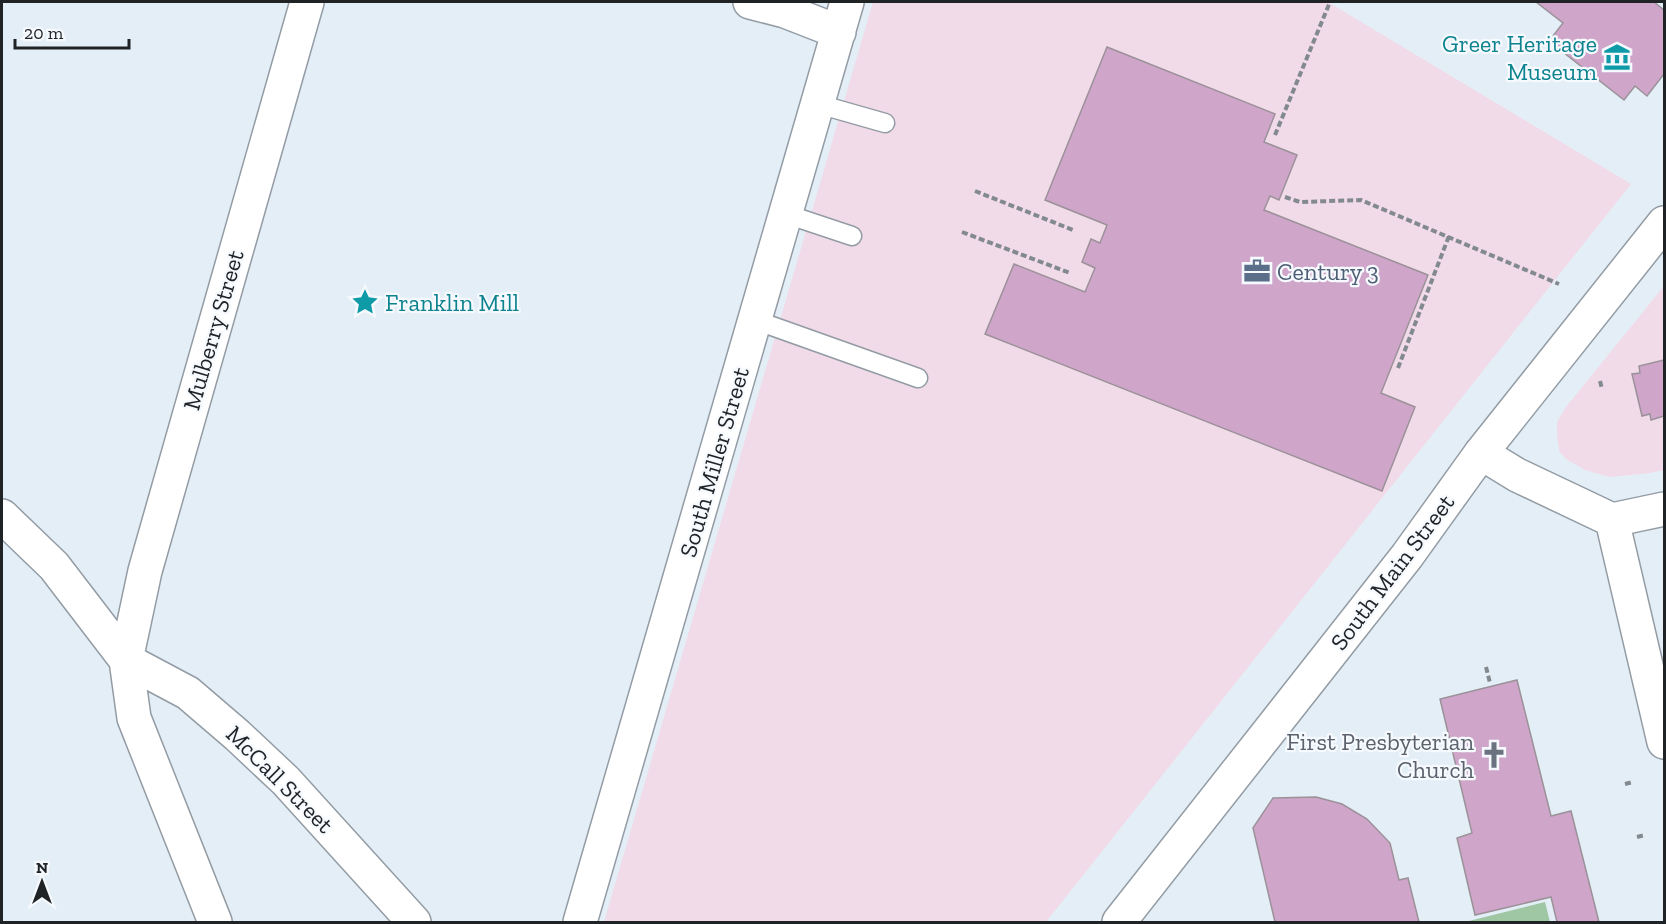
<svg xmlns="http://www.w3.org/2000/svg" width="1666" height="924" viewBox="0 0 1666 924" font-family="'Zilla Slab',serif">
<rect width="100%" height="100%" fill="#e4eef6"/>
<!-- commercial -->
<path fill="#f1dbe8" d="M 873,2 L 1328,2 L 1631,184 L 1046,922 L 604,922 Z
M 1664,286 L 1664,470 L 1650,473 L 1610,477 L 1585,470 L 1566,459 L 1559,451 L 1557,435 L 1557,422 L 1566,407 Z"/>
<!-- green -->
<path fill="#9fc7a3" d="M 1545,902 L 1550,922 L 1465,922 Z"/>
<!-- building -->
<path fill="#cfa5ca" stroke="#9b9299" stroke-width="1.5" d="M 1536,2 L 1654,2 L 1664,10 L 1664,74 L 1647,96 L 1635,86 L 1624,100 L 1549,41 L 1563,23 Z
M 1107,47 L 1275,114 L 1264,142 L 1297,155 L 1279,200 L 1270,196 L 1264,210 L 1428,275 L 1381,393 L 1415,407 L 1382,491 L 985,334 L 1014,264 L 1085,292 L 1095,268 L 1082,262 L 1091,239 L 1100,243 L 1107,225 L 1045,200 Z
M 1664,360 L 1664,416 L 1651,420 L 1650,414 L 1642,416 L 1632,374 L 1640,373 L 1639,366 Z
M 1517,680 L 1551,816 L 1571,811 L 1599,922 L 1557,922 L 1551,897 L 1475,915 L 1457,838 L 1472,833 L 1440,699 Z
M 1316,797 L 1342,804 L 1367,819 L 1390,843 L 1399,880 L 1408,878 L 1419,922 L 1275,922 L 1253,828 L 1273,798 Z"/>
<g fill="none" stroke-linecap="round" stroke-linejoin="round">
<defs>
<path id="lane" d="M 818,104 L 885,123
M 786,214 L 852,236
M 755,320 L 918,378"/>
<path id="street" d="M 750,2 L 785,11 L 839,32
M 1481,453 L 1517,475 L 1612,520 L 1664,509
M 2,516 L 54,566 L 126,660 L 188,693 L 237,735 L 286,781 L 414,922
M 1612,520 L 1664,742
M 215,922 L 134,718 L 126,660 L 145,571 L 307,2
M 580,922 L 847,2"/>
<path id="secondary" d="M 1119,922 L 1407,556 L 1481,453 L 1664,223"/>
</defs>
<!-- lane casing -->
<use href="#lane" stroke="#939ca4" stroke-width="21"/>
<!-- street casing -->
<use href="#street" stroke="#939ca4" stroke-width="36"/>
<!-- secondary casing -->
<use href="#secondary" stroke="#939ca4" stroke-width="36"/>
<!-- path -->
<path stroke="#838a8f" stroke-width="4" stroke-dasharray="6 3" stroke-linecap="butt" d="M 1275,135 L 1330,2
M 975,191 L 1073,230
M 1285,197 L 1300,202 L 1361,200 L 1559,284
M 962,232 L 1070,273
M 1398,368 L 1449,236
M 1600,381 L 1602,389
M 1486,667 L 1490,683
M 1625,784 L 1633,782
M 1637,837 L 1645,835"/>
<!-- lane -->
<use href="#lane" stroke="#fff" stroke-width="18"/>
<!-- street -->
<use href="#street" stroke="#fff" stroke-width="33"/>
<!-- secondary -->
<use href="#secondary" stroke="#fff" stroke-width="33"/>
</g>
<!-- icons -->
<defs>
<symbol id="museum-bare" viewBox="-9 -9 18 18"><path d="M0-6L6-3V-2H-6V-3ZM-5-1h2V3h-2ZM-1-1h2V3h-2ZM3-1h2V3H3ZM-6 4H6V6H-6Z" fill="#0f9aa8" stroke="#f6fafe" stroke-width="2.5" paint-order="stroke"/></symbol>
<symbol id="office-bare" viewBox="-9 -9 18 18"><path d="M-6-3h4V-5.5h4V-3h4V5H-6ZM-1-4.5V-3h2v-1.5ZM-6 0V1H6V0Z" fill="#5c6f8a" stroke="#f6fafe" stroke-width="2.5" paint-order="stroke"/></symbol>
<symbol id="sight-bare" viewBox="-9 -9 18 18"><path d="M0-6L1.8-2.2L6-1.7L2.9 1.2L3.7 5.4L0 3.3L-3.7 5.4L-2.9 1.2L-6-1.7L-1.8-2.2Z" fill="#0f9aa8" stroke="#f6fafe" stroke-width="2.5" paint-order="stroke"/></symbol>
<symbol id="church-bare" viewBox="-9 -9 18 18"><path d="M-1.2-6h2.4v3.5h3.3v2.4h-3.3V6h-2.4V-.1h-3.3v-2.4h3.3Z" fill="#6b7280" stroke="#f6fafe" stroke-width="2.5" paint-order="stroke"/></symbol>
</defs>
<g fill-rule="evenodd">
<use href="#museum-bare" x="1598" y="38" width="38" height="38"/>
<use href="#office-bare" x="1238" y="252" width="38" height="38"/>
<use href="#sight-bare" x="346" y="283" width="38" height="38"/>
<use href="#church-bare" x="1475" y="736" width="38" height="38"/>
</g>
<g text-anchor="middle" dominant-baseline="central" stroke-width="4.5" stroke-linejoin="round" paint-order="stroke">
<!-- culture labels -->
<g font-size="24" fill="#0d838f" stroke="#f6fafe" text-anchor="end">
<text x="1597" y="43">Greer Heritage<tspan x="1597" dy="28">Museum</tspan></text>
<text x="385" y="302" text-anchor="start">Franklin Mill</text>
</g>
<!-- service labels -->
<g font-size="24" fill="#4e5e75" stroke="#f6fafe" text-anchor="start">
<text x="1277" y="271">Century 3</text>
</g>
<!-- street labels -->
<g font-size="24" fill="#1f2326" stroke="#f6fafe">
<text transform="translate(213 330) rotate(-74)">Mulberry Street</text>
<text transform="translate(714 462) rotate(-74)">South Miller Street</text>
<text transform="translate(1392 572) rotate(-53)">South Main Street</text>
<text transform="translate(280 779) rotate(45)">McCall Street</text>
</g>
<!-- worship labels -->
<g font-size="24" fill="#5b616d" stroke="#f6fafe" text-anchor="end">
<text x="1474" y="741">First Presbyterian<tspan x="1474" dy="28">Church</tspan></text>
</g>
</g>
<!-- border -->
<rect width="1666" height="924" fill="none" stroke="#1f2326" stroke-width="6"/>
<!-- north arrow -->
<g transform="translate(42 882)" stroke="#f6fafe" stroke-width="4.5" paint-order="stroke">
<path d="M0-4.5L10 22L0 15L-10 22Z" fill="#1f2326"/>
<text y="-9" font-size="16" font-weight="bold" text-anchor="middle" fill="#1f2326">N</text>
</g>
<!-- scale -->
<path d="M15 39v9h114v-9" fill="none" stroke="#1f2326" stroke-width="3"/>
<text x="24" y="39" font-size="18" fill="#1f2326" stroke="#f6fafe" stroke-width="4.5" paint-order="stroke">20 m</text>
</svg>
